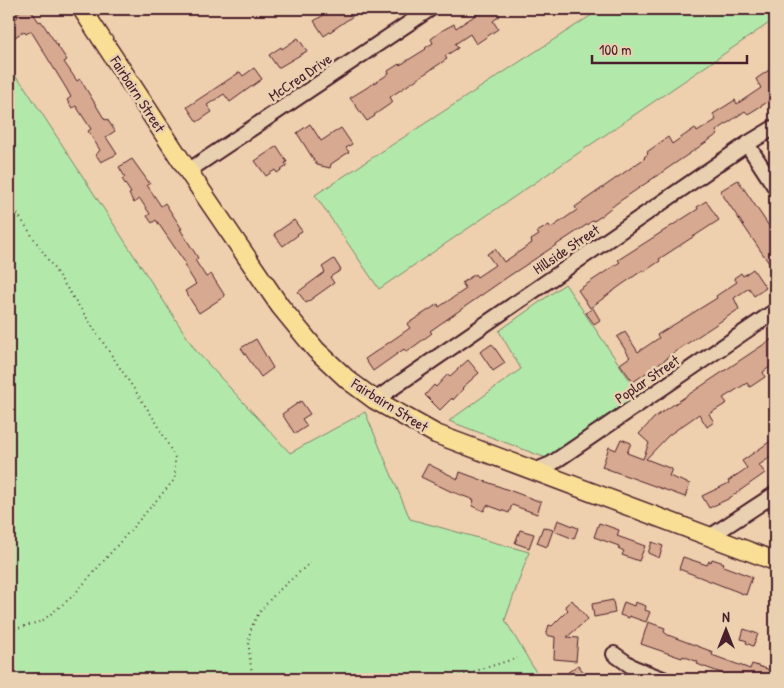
<svg xmlns="http://www.w3.org/2000/svg" width="784" height="688" viewBox="0 0 784 688" font-family="'Patrick Hand',sans-serif">
<rect width="100%" height="100%" fill="#eecfae"/>
<filter id="ink" filterUnits="userSpaceOnUse"><feTurbulence type="fractalNoise" baseFrequency=".02" numOctaves="2"/><feDisplacementMap in="SourceGraphic" scale="10" xChannelSelector="R" yChannelSelector="G"/><feConvolveMatrix kernelMatrix="1 2 1 2 8 2 1 2 1" color-interpolation-filters="sRGB"/></filter>
<g filter="url(#ink)">
<!-- green -->
<path fill="#b2e9ab" stroke="#7e846b" d="M 601,9 L 775,9 L 775,19 L 379,289 L 315,195 Z
M 9,69 L 24,86 L 196,351 L 290,453 L 365,412 L 410,519 L 529,552 L 505,620 L 540,679 L 9,679 Z
M 565,284 L 639,394 L 546,458 L 449,421 L 521,369 L 499,331 Z"/>
<!-- building -->
<path fill="#d8a991" stroke="#4a1f2b" d="M 23,9 L 30,9 L 39,22 L 41,21 L 67,60 L 64,62 L 77,81 L 80,79 L 105,120 L 107,119 L 115,131 L 106,137 L 117,154 L 101,162 L 96,155 L 100,150 L 88,131 L 91,129 L 76,106 L 72,108 L 67,100 L 71,97 L 66,88 L 31,31 L 26,34 L 24,31 L 9,41 L 9,23 L 18,17 L 16,14 Z
M 333,9 L 348,9 L 353,16 L 324,36 L 314,21 Z
M 485,9 L 495,9 L 500,16 L 493,21 L 498,29 L 476,44 L 470,34 L 455,44 L 458,48 L 445,56 L 447,59 L 390,97 L 393,102 L 374,115 L 375,116 L 367,121 L 350,98 L 384,77 L 389,73 L 388,71 L 399,64 L 400,65 L 426,49 L 425,48 L 433,43 L 431,39 L 443,30 L 454,24 L 456,28 Z
M 298,38 L 307,51 L 278,68 L 269,55 L 281,47 L 282,49 Z
M 254,68 L 262,79 L 230,102 L 224,94 L 207,105 L 212,112 L 197,122 L 187,107 L 240,72 L 243,76 Z
M 772,68 L 775,73 L 775,95 L 766,103 L 748,114 L 745,111 L 716,131 L 718,134 L 617,203 L 603,214 L 603,215 L 594,221 L 594,220 L 509,276 L 430,331 L 432,333 L 416,345 L 406,352 L 404,349 L 373,371 L 365,359 L 410,328 L 407,324 L 438,304 L 439,307 L 466,289 L 462,283 L 475,274 L 477,277 L 495,265 L 487,254 L 495,249 L 504,262 L 532,243 L 531,240 L 539,235 L 537,232 L 549,225 L 551,228 L 577,210 L 575,207 L 645,158 L 644,157 L 648,154 L 647,152 L 668,137 L 672,144 L 695,128 L 697,132 L 716,120 L 713,114 L 735,100 L 737,104 L 761,88 L 756,79 Z
M 310,124 L 321,141 L 341,128 L 352,144 L 346,148 L 349,152 L 331,164 L 330,168 L 317,165 L 297,133 Z
M 277,146 L 287,162 L 285,163 L 287,166 L 277,173 L 275,170 L 266,176 L 255,161 Z
M 132,159 L 150,184 L 147,185 L 161,206 L 165,203 L 182,229 L 180,229 L 198,258 L 195,260 L 206,277 L 211,274 L 225,296 L 199,313 L 185,291 L 196,284 L 184,265 L 186,264 L 156,220 L 152,223 L 147,216 L 150,214 L 140,199 L 134,203 L 129,194 L 131,193 L 122,179 L 125,177 L 119,167 Z
M 738,180 L 775,235 L 775,272 L 720,191 Z
M 706,201 L 719,220 L 659,259 L 660,261 L 651,267 L 644,272 L 643,270 L 620,286 L 590,308 L 578,290 L 620,262 L 618,260 L 698,209 L 697,207 Z
M 294,220 L 302,231 L 297,234 L 298,235 L 283,246 L 274,234 Z
M 334,259 L 341,270 L 330,277 L 334,283 L 306,303 L 298,292 L 325,272 L 322,267 Z
M 753,269 L 766,288 L 754,296 L 749,288 L 734,298 L 739,309 L 667,357 L 668,358 L 633,382 L 620,364 L 630,357 L 617,337 L 625,332 L 638,352 L 659,338 L 657,335 L 717,298 L 716,296 L 737,282 L 734,278 L 741,273 L 743,276 Z
M 593,308 L 600,320 L 594,324 L 586,313 Z
M 256,339 L 273,368 L 261,377 L 241,348 Z
M 772,339 L 775,345 L 775,363 L 763,372 L 765,377 L 750,387 L 747,383 L 723,398 L 727,403 L 709,414 L 714,422 L 707,427 L 699,414 L 669,435 L 646,459 L 672,469 L 669,476 L 690,484 L 685,497 L 602,467 L 609,447 L 616,450 L 621,439 L 631,443 L 627,453 L 643,459 L 649,443 L 639,434 L 655,417 Z
M 492,344 L 505,363 L 493,371 L 480,352 Z
M 468,360 L 479,373 L 462,388 L 463,389 L 453,400 L 452,398 L 440,410 L 425,395 L 434,385 L 436,387 L 448,374 L 450,376 Z
M 301,401 L 310,414 L 302,419 L 307,426 L 295,434 L 282,414 Z
M 775,438 L 775,454 L 759,465 L 765,473 L 728,499 L 709,508 L 702,496 L 729,483 L 728,481 L 747,468 L 742,461 Z
M 428,464 L 458,479 L 460,472 L 541,502 L 537,514 L 512,505 L 509,513 L 487,505 L 484,511 L 472,506 L 474,500 L 450,491 L 421,477 Z
M 558,520 L 578,528 L 574,539 L 554,531 Z
M 599,523 L 619,530 L 617,536 L 645,546 L 639,561 L 622,555 L 624,551 L 618,548 L 619,546 L 594,537 Z
M 543,527 L 553,530 L 547,547 L 537,543 Z
M 520,530 L 534,534 L 529,548 L 515,543 Z
M 652,542 L 663,546 L 659,558 L 648,553 Z
M 683,557 L 707,565 L 709,561 L 711,562 L 712,559 L 724,563 L 723,566 L 752,577 L 746,595 L 679,569 Z
M 572,600 L 588,619 L 567,637 L 578,638 L 576,661 L 554,659 L 555,637 L 546,635 L 549,625 L 552,626 L 568,610 L 565,606 Z
M 613,600 L 615,613 L 594,617 L 592,604 Z
M 624,602 L 634,606 L 635,602 L 646,606 L 645,610 L 650,612 L 646,622 L 629,616 L 629,618 L 620,615 Z
M 648,622 L 665,628 L 664,632 L 668,635 L 713,652 L 712,655 L 750,669 L 752,664 L 770,670 L 775,674 L 775,679 L 737,679 L 697,664 L 698,662 L 683,656 L 682,658 L 641,644 Z
M 744,629 L 758,634 L 753,646 L 746,643 L 747,641 L 741,639 Z
M 578,665 L 589,679 L 559,679 Z"/>
<g fill="none" stroke-linecap="round" stroke-linejoin="round">
<defs>
<path id="minor" d="M 747,144 L 775,187
M 188,171 L 430,9
M 375,400 L 747,144 L 775,127
M 534,471 L 551,464 L 775,311
M 711,536 L 775,494
M 614,654 L 634,668 L 663,679"/>
<path id="major" d="M 82,9 L 188,171 L 280,306 L 316,350 L 348,380 L 375,400 L 436,434 L 775,561"/>
</defs>
<!-- minor casing -->
<use href="#minor" stroke="#4a1f2b" stroke-width="18"/>
<!-- major casing -->
<use href="#major" stroke="#4a1f2b" stroke-width="21"/>
<!-- path -->
<path stroke="#4a1f2b" stroke-width="2" stroke-dasharray="1 4" stroke-linecap="butt" d="M 9,201 L 158,425 L 175,458 L 175,479 L 73,596 L 42,621 L 9,631
M 253,679 C 251,667 247,645 250,633 C 256,605 292,580 312,561
M 450,679 L 517,658"/>
<!-- minor -->
<use href="#minor" stroke="#e8d0b0" stroke-width="14"/>
<!-- major -->
<use href="#major" stroke="#f9df96" stroke-width="18"/>
</g>
</g>
<g text-anchor="middle" dominant-baseline="central" stroke-width="5" stroke-linejoin="round" paint-order="stroke">
<!-- street labels -->
<g font-size="15" fill="#4a1f2b" stroke="#e8d0b0">
<text transform="translate(300 77) rotate(-34)">McCrea Drive</text>
<text transform="translate(138 94) rotate(57)">Fairbairn Street</text>
<text transform="translate(566 249) rotate(-34)">Hillside Street</text>
<text transform="translate(647 379) rotate(-34)">Poplar Street</text>
<text transform="translate(390 405) rotate(32)">Fairbairn Street</text>
</g>
</g>
<!-- margin -->
<rect width="784" height="688" fill="none" stroke="#e8d0b0" stroke-width="30"/>
<rect x="15" y="15" width="754" height="658" fill="none" stroke="#4a1f2b" stroke-width="2" filter="url(#ink)"/>
<!-- north arrow -->
<g transform="translate(726 630)" stroke="#e8d0b0" stroke-width="4" paint-order="stroke">
<path d="M0-4L9 19L0 12L-9 19Z" fill="#4a1f2b"/>
<text y="-8" font-size="14" font-weight="bold" text-anchor="middle" fill="#4a1f2b">N</text>
</g>
<!-- scale -->
<path d="M592 55v8h155v-8" fill="none" stroke="#4a1f2b" stroke-width="2.5"/>
<text x="599" y="55" font-size="15" fill="#4a1f2b" stroke="#e8d0b0" stroke-width="4" paint-order="stroke">100 m</text>
</svg>
